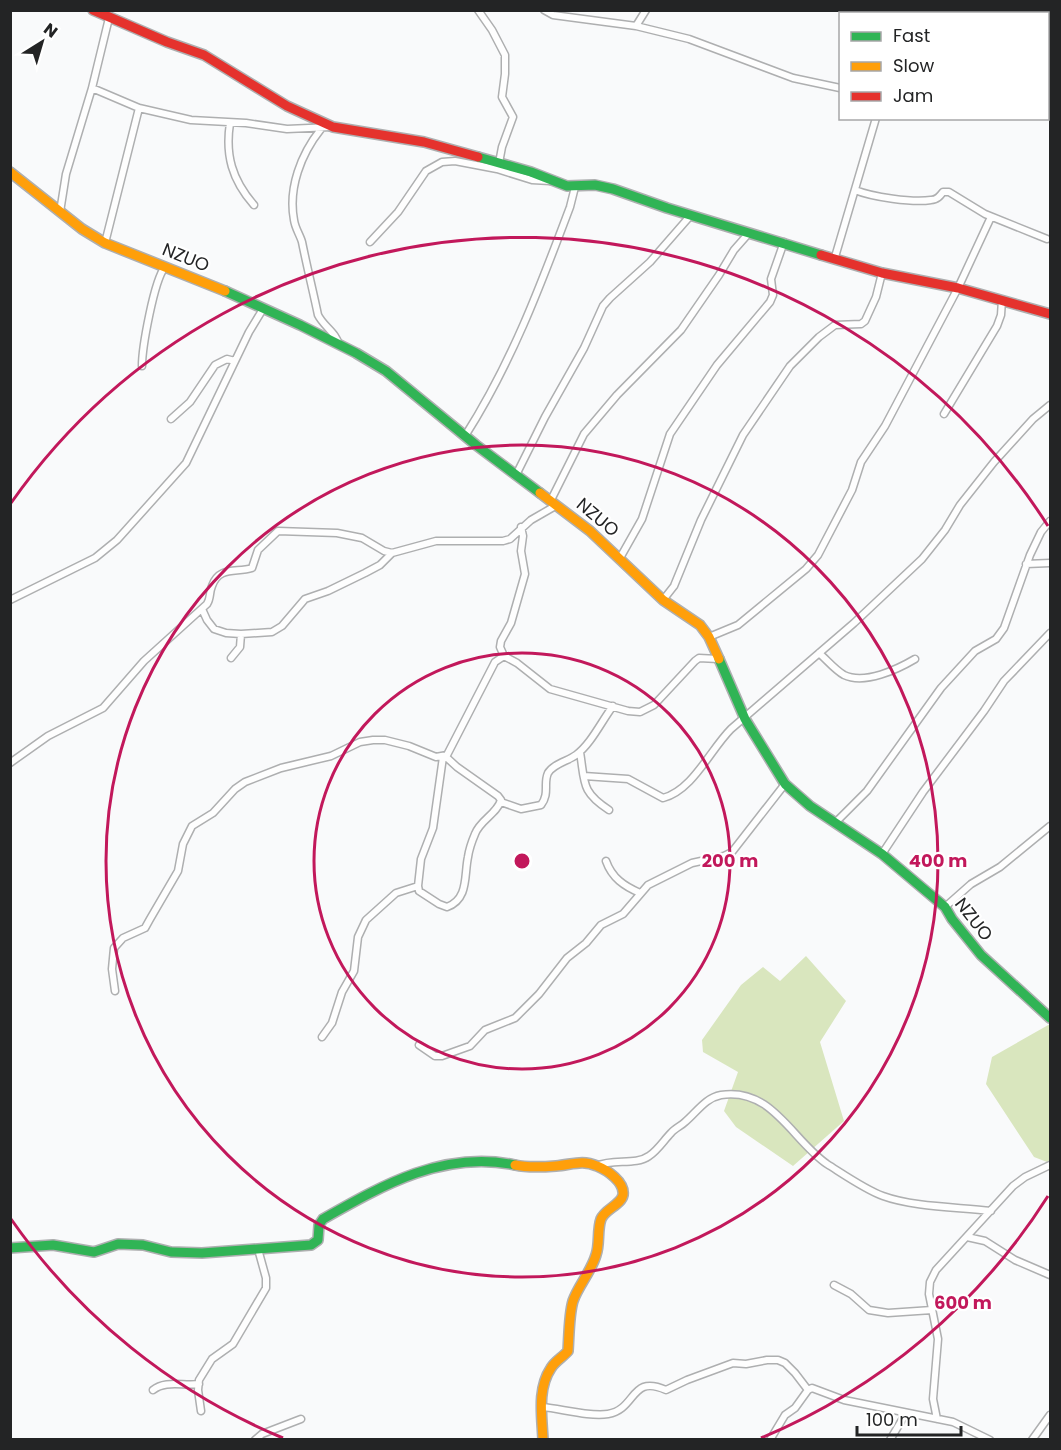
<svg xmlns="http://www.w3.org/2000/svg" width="1061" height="1450" viewBox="0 0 1061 1450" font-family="Poppins,sans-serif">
<rect width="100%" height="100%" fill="#f9fafb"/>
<!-- green -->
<path fill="#d9e6be" d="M 806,956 L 846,1001 L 820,1042 L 844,1121 L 793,1166 L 736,1127 L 724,1111 L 738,1072 L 703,1052 L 702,1040 L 741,985 L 763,967 L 780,981 Z
M 1050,1024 L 1050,1160 L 1047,1162 L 1034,1157 L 986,1084 L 992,1057 Z"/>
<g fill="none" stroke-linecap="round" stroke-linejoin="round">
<defs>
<path id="street" d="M 478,10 L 492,30 L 505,55 L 505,74 L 502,97 L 513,117 L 502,147 L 499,163
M 544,10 L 553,15 L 636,26 L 689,39 L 793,78 L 840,88
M 907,14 L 908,10
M 636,26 L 646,10
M 92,88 L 139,108 L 191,120 L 246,123 L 287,129 L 331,127
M 230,123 C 225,155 232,180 254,205
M 321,129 C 301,154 288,188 294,220 C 295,228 300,235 302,242 C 307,267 313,291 318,315 C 324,327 336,332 339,345
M 855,190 C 872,197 913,203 931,200 C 937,200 940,196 943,192 L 949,192 L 985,214 L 1047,239
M 60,212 L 66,174 L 92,88 L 109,18
M 370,242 L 398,212 L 426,171 L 442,162 L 455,161 L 497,169 L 532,180 L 550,181
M 105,243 L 139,108
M 835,257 L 876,118
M 142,366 C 142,348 154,280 165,267
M 944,414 L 997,326 L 1001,315 L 1002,300
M 171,419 L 190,402 L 215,365 L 227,359 L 235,361
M 465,436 C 511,364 540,287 570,207 L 575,187
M 516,475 L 545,417 L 584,348 L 603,306 L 610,298 L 650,262 L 691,215
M 551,500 L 584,434 L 617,395 L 681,330 L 719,275 L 734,250 L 749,233
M 620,558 L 642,519 L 670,434 L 717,365 L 770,302 L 773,295 L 771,279 L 784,242
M 1026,564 L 1050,563
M 10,600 L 95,558 L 117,540 L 186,463 L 249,332 L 263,309
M 663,600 L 674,586 L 701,520 L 743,435 L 790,366 L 819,337 L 835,325 L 861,324 L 865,321 L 876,297 L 882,273
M 202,609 L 207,620 L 214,629 L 226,633 L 241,634 L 272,632 L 282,626 L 305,599 L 328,591 L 365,573 L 380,565 L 392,553
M 709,637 L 738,625 L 806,569 L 818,555 L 852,490 L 861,462 L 885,426 L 958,288 L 991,217
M 819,653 C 827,660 835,670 844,675 C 865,685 898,669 915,659
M 504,656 L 500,647 L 501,641 L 511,623 L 525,574 L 521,551 L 523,536 L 521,527
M 231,658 L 240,647 L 241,634
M 580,752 C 585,783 581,792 609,810
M 443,757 L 433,828 L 421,859 L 418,886 L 419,891 L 439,904 L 447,907 C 469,899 464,875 468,857 C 469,850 472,841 475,834 C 480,820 497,814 501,800 L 498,796 L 457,767 L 445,756
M 10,763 L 48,736 L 103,708 L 144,661 L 207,604 C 211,598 209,593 212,586 C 219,566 236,573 252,568 L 258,550 L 278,531 L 337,533 L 362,538 L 384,551 L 392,553 L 436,541 L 503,541 L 510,539 L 531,520 L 557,505
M 584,776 L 628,779 L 663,798 C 693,790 710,750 731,729 L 854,623 L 922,559 L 945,530 L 960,505 L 994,462 L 1033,419 L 1050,405
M 501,802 L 521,809 L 541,805 C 550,793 543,784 548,773 C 553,764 568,761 576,755 C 591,744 601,722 613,706
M 836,822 L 867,791 L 941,688 L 975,651 L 996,639 L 1004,628 L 1030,555 L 1041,532 L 1050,521
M 882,854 L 923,792 L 984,711 L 1004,681 L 1050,633
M 606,861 C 612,878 624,886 640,893
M 945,907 L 971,884 L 1000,867 L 1050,826
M 115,991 L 112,969 L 114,948 L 123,938 L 145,928 L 150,919 L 178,871 L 183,844 L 192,826 L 213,813 L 235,789 L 245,782 L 281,768 L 331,756 L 360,742 L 373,740 L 385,740 L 409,746 L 436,757 L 447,755 L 495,662 L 504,656 L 517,663 L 550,689 L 628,711 L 640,712 L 654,705 L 695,661 L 699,658 L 718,659
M 322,1037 L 332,1023 L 342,992 L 354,971 L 358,937 L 366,920 L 396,893 L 418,886
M 419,1045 L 435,1056 L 442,1056 L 470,1046 L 485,1030 L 515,1018 L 539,994 L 567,958 L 586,943 L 601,925 L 623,914 L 648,885 L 692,863 L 724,856 L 732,852 L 785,784
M 597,1166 C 613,1158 635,1166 649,1156 C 658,1150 664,1140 671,1133 C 675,1128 681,1126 685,1122 C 697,1112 705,1098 721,1095 C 772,1087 792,1140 827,1164 C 843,1174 866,1190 883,1196 C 913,1207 958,1207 991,1211
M 967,1237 L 985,1241 L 1015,1260 L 1050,1275
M 834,1285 L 851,1294 L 869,1310 L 888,1313 L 932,1310
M 153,1390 C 165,1380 183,1386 199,1384
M 543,1407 C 562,1409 590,1417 608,1414 C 637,1409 630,1374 666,1390 L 687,1380 L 733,1363 L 746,1364 L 767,1360 L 778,1360 L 785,1363 L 795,1373 L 808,1390
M 201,1411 L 198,1390 L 199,1380 L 212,1359 L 233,1344 L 266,1288 L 266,1278 L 258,1249
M 937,1419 L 933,1399 L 938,1339 L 929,1294 L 930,1282 L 936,1270 L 1013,1186 L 1025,1177 L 1050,1165
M 255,1440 L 262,1434 L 301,1419
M 770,1440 L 785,1415 L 795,1408 L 808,1390 L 812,1388 L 844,1400 L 953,1422 L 990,1440
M 890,1440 L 906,1413
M 1032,1440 L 1050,1415"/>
<path id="fast" d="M 478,157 L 531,172 L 567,186 L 595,185 L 613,189 L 667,208 L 821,255
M 225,291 L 300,325 L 356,353 L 386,371 L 476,445 L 540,493
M 719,659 L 745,719 L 785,784 L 810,806 L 882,854 L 945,907 L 952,919 L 981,955 L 1050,1018
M 10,1248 L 53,1245 L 94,1252 L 118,1244 L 143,1245 L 171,1252 L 202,1253 L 311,1245 L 318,1240 L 319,1225 L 323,1219 C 383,1185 444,1150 515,1165"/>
<path id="slow" d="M 10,172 L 82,229 L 105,243 L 225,291
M 540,493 L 590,531 L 663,600 L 700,625 L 709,637 L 719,659
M 515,1165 C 528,1168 543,1167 556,1166 C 571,1165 582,1159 597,1166 C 607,1170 625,1182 623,1195 C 621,1205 605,1209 601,1219 C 597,1230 600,1244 596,1255 C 591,1272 578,1286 573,1301 C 569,1314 569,1337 568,1351 C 563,1357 555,1361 551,1368 C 537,1389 542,1416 543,1440"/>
<path id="jam" d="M 93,10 L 167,42 L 204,55 L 287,106 L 333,127 L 424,142 L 478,157
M 821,255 L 882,273 L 958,288 L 1050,314"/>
</defs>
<!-- street casing -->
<use href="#street" stroke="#aeafb0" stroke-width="9"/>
<!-- fast casing -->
<use href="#fast" stroke="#aeafb0" stroke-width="12"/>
<!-- slow casing -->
<use href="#slow" stroke="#aeafb0" stroke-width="12"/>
<!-- jam casing -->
<use href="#jam" stroke="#aeafb0" stroke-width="12"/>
<!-- street -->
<use href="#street" stroke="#fefefe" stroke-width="6"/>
<!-- fast -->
<use href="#fast" stroke="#30b455" stroke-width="9"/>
<!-- slow -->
<use href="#slow" stroke="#ff9f0a" stroke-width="9"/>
<!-- jam -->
<use href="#jam" stroke="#e5322d" stroke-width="9"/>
</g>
<!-- distance rings -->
<g fill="none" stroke="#c2185b" stroke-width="3">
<circle cx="522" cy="861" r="208"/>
<circle cx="522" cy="861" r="416"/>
<path d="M1048 1196A624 624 0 0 1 761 1438M283 1438A624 624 0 0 1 11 1219M11 503A624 624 0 0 1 1048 526"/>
</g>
<g text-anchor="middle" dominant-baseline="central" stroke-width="4.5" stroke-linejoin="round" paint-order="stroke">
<!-- street labels -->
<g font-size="18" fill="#232425" stroke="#fff">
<text transform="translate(186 257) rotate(22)">NZUO</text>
<text transform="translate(598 517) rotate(40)">NZUO</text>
<text transform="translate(974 919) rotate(52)">NZUO</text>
</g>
</g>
<circle cx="522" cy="861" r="9" fill="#c2185b" stroke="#fff" stroke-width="3"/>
<g font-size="18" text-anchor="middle" font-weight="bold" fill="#c2185b" stroke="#fff" stroke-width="4.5" stroke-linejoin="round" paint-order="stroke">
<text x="730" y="867">200 m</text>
<text x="938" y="867">400 m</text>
<text x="963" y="1309">600 m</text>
</g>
<!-- border -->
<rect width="1061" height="1450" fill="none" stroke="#232425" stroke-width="24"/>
<!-- legend -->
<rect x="839" y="12" width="210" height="108" fill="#ffffff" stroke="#a7a7a8" stroke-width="1.5"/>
<rect x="851" y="32" width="30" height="9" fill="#30b455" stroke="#a7a7a8" stroke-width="1.5"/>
<text x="893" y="42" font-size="18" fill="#232425">Fast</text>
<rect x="851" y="62" width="30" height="9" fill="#ff9f0a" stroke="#a7a7a8" stroke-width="1.5"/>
<text x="893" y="72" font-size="18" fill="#232425">Slow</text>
<rect x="851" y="92" width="30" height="9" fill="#e5322d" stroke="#a7a7a8" stroke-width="1.5"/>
<text x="893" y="102" font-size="18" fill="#232425">Jam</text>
<!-- north arrow -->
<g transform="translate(42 42) rotate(37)" stroke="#ffffff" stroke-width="4.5" paint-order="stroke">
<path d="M0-4.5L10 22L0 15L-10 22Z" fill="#232425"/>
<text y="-9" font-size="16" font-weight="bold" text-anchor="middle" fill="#232425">N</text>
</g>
<!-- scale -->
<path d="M857 1426v9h104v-9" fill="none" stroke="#232425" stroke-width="3"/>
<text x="866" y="1426" font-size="18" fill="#232425" stroke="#ffffff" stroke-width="4.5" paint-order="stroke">100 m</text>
</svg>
